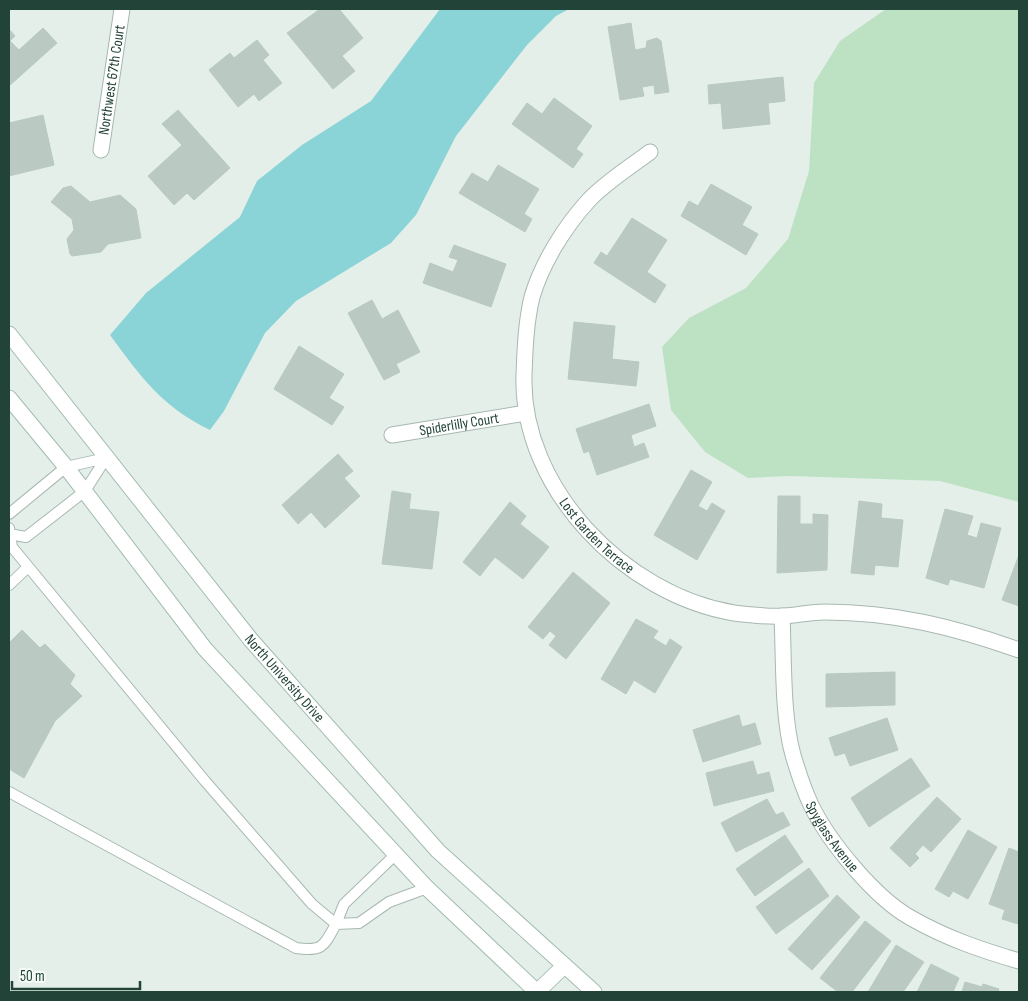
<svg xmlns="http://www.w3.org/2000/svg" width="1028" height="1001" viewBox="0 0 1028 1001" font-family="'Sofia Sans Condensed',sans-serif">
<rect width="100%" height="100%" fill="#e5efea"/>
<!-- green -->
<path fill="#bde2c3" d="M 886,9 L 1019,9 L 1019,502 L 940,481 L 790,476 L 748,478 L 705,452 L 671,410 L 662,347 L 689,318 L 746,288 L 788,239 L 809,171 L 814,83 L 840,41 Z"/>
<!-- water -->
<path fill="#8ad4d7" d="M 440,9 L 569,9 L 556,16 L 527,45 L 456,136 L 416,215 L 391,243 L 296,301 L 265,333 L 224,411 L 210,430 C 161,406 141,377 110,335 L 146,293 L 240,217 L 257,181 L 302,145 L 371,101 Z"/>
<!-- building -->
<path fill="#bacac2" stroke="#b7cac0" d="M 320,9 L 339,9 L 363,38 L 342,56 L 355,71 L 333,89 L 287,33 Z
M 631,23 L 635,50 L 646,48 L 647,41 L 657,38 L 661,41 L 669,92 L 655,94 L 654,85 L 642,87 L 644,96 L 620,100 L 608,27 Z
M 43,28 L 57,43 L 9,86 L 9,29 L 15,36 L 10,41 L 19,50 Z
M 257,40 L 269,55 L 263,60 L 282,83 L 259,101 L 254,94 L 238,107 L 209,70 L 230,53 L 234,58 Z
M 783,77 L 785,101 L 768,103 L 770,124 L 723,129 L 721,103 L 709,104 L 708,85 Z
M 554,98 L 592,126 L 576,149 L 583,154 L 573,168 L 512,124 L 527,103 L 542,114 Z
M 178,110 L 230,168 L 194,200 L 187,193 L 174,205 L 148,176 L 182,145 L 162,124 Z
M 43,115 L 54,165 L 9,176 L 9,123 Z
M 498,165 L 539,189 L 524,214 L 532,219 L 525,232 L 459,193 L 472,173 L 488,182 Z
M 711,184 L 752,207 L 742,225 L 758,234 L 746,255 L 681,216 L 689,201 L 698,206 Z
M 71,186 L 90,202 L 120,195 L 136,209 L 141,238 L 108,244 L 101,252 L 72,256 L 70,254 L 67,239 L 74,230 L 72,219 L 51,202 L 63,188 Z
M 632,218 L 667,240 L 647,272 L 666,285 L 655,303 L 594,263 L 601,252 L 607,256 Z
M 454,245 L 506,264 L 491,307 L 423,283 L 430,263 L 453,272 L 458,260 L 449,257 Z
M 372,300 L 382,319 L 398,310 L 420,352 L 396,364 L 400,372 L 384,380 L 348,313 Z
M 574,322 L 615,326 L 612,359 L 639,362 L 636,386 L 568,379 Z
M 299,346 L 344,374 L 329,398 L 344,407 L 332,425 L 274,389 Z
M 649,404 L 656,426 L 631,435 L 634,447 L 644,443 L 649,457 L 597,475 L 589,451 L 584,453 L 576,429 Z
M 338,454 L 353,471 L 344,478 L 360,496 L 325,528 L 311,512 L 298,524 L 282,505 Z
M 691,470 L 712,482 L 698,506 L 707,511 L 712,503 L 725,511 L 697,560 L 654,535 Z
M 392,491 L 411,494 L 409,509 L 439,512 L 432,569 L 382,564 Z
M 778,496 L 800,496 L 800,524 L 813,524 L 813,514 L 828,515 L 827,570 L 777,573 Z
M 859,501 L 882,504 L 881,518 L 903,520 L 898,567 L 875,565 L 874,575 L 851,573 Z
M 510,502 L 526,516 L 520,524 L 549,547 L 523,579 L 495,557 L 480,576 L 463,562 Z
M 945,509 L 973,516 L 967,535 L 977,538 L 981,523 L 1001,528 L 984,588 L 950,579 L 948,585 L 926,578 Z
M 1019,555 L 1019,606 L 1002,600 Z
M 573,572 L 610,603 L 566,659 L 549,645 L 556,636 L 550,631 L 543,639 L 528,627 Z
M 636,619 L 658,631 L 653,638 L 666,646 L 670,639 L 682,647 L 655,693 L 634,680 L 626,694 L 601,679 Z
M 22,630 L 40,648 L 45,644 L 75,675 L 70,684 L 82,696 L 55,721 L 24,778 L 9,769 L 9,643 Z
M 895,672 L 895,705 L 826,707 L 826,674 Z
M 739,715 L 742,727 L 755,723 L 761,744 L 703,762 L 693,730 Z
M 887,718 L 898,750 L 850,766 L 845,753 L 835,756 L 829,738 Z
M 911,758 L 930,786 L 869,827 L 851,798 Z
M 753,761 L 757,775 L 769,772 L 774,791 L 714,806 L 706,773 Z
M 937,797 L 961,819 L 931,852 L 923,845 L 915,854 L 919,858 L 910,867 L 890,848 Z
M 767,799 L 776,815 L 783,812 L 790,825 L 736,852 L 721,823 Z
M 968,830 L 997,847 L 968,899 L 953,891 L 949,897 L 935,889 Z
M 785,835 L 803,862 L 755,896 L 736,869 Z
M 1009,848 L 1019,852 L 1018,924 L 1002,919 L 1005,910 L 989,904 Z
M 809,868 L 829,896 L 776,934 L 756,907 Z
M 837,895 L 860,917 L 812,970 L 788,949 Z
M 865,921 L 891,941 L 852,992 L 838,992 L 820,978 Z
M 896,945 L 924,962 L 903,992 L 868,992 Z
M 931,964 L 959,978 L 953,992 L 917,992 Z
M 965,982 L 982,987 L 983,984 L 999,989 L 998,992 L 962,992 Z"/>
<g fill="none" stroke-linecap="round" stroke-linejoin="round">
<defs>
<path id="lane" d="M 9,514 L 66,467 L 106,458
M 9,528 L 12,547 L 205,781 L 312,904 L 336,924 C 324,946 323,952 296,948 L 9,792
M 9,534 L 26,537 L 85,491 L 106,458
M 9,585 L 28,567
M 395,855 L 344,904 L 336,924 L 359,923 L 389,902 L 427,888"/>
<g id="street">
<path id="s1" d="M 101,150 L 122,9"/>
<path id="s2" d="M 650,152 C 630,167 606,182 589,200 C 565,226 542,263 532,297 C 526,322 525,348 524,374 C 520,488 625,595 734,613 C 750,615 769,617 784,616 C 798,615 811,612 825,612 C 894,612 954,627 1019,650"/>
<path id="s3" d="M 392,435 L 526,413"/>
<path id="s4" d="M 782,616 C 784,658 782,716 793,755 C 798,772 804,790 811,805 C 829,842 875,898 911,918 C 946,938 981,950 1019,961"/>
</g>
<g id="secondary">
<path id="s5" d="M 9,334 L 251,640 L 438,851 L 594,992"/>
<path d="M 9,398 L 66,467 L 205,649 L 427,888 L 537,992"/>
<path d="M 537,992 L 564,966"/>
</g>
</defs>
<!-- lane casing -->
<use href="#lane" stroke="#a7b8b1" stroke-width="12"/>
<!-- street casing -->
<use href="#street" stroke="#a7b8b1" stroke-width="17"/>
<!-- secondary casing -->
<use href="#secondary" stroke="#a3bcb0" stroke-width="17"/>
<!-- lane -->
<use href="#lane" stroke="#fff" stroke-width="10"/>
<!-- street -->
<use href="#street" stroke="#fff" stroke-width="15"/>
<!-- secondary -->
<use href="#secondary" stroke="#fff" stroke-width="15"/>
</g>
<g text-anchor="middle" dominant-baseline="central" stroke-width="4" stroke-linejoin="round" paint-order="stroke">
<!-- street labels -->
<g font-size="15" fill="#224337" stroke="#f6fbf8">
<text stroke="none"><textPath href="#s1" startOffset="71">Northwest 67th Court</textPath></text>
<text stroke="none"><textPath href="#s3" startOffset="68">Spiderlilly Court</textPath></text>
<text stroke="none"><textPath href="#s2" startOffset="452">Lost Garden Terrace</textPath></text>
<text stroke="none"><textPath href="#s5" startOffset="441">North University Drive</textPath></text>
<text stroke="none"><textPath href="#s4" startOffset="231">Spyglass Avenue</textPath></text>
</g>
</g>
<!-- border -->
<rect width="1028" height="1001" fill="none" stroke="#224337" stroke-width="20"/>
<!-- scale -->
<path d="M12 981v8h128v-8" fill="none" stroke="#224337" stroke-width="2.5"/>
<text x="20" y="981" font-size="15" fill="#224337" stroke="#f6fbf8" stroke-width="4" paint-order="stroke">50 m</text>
</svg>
